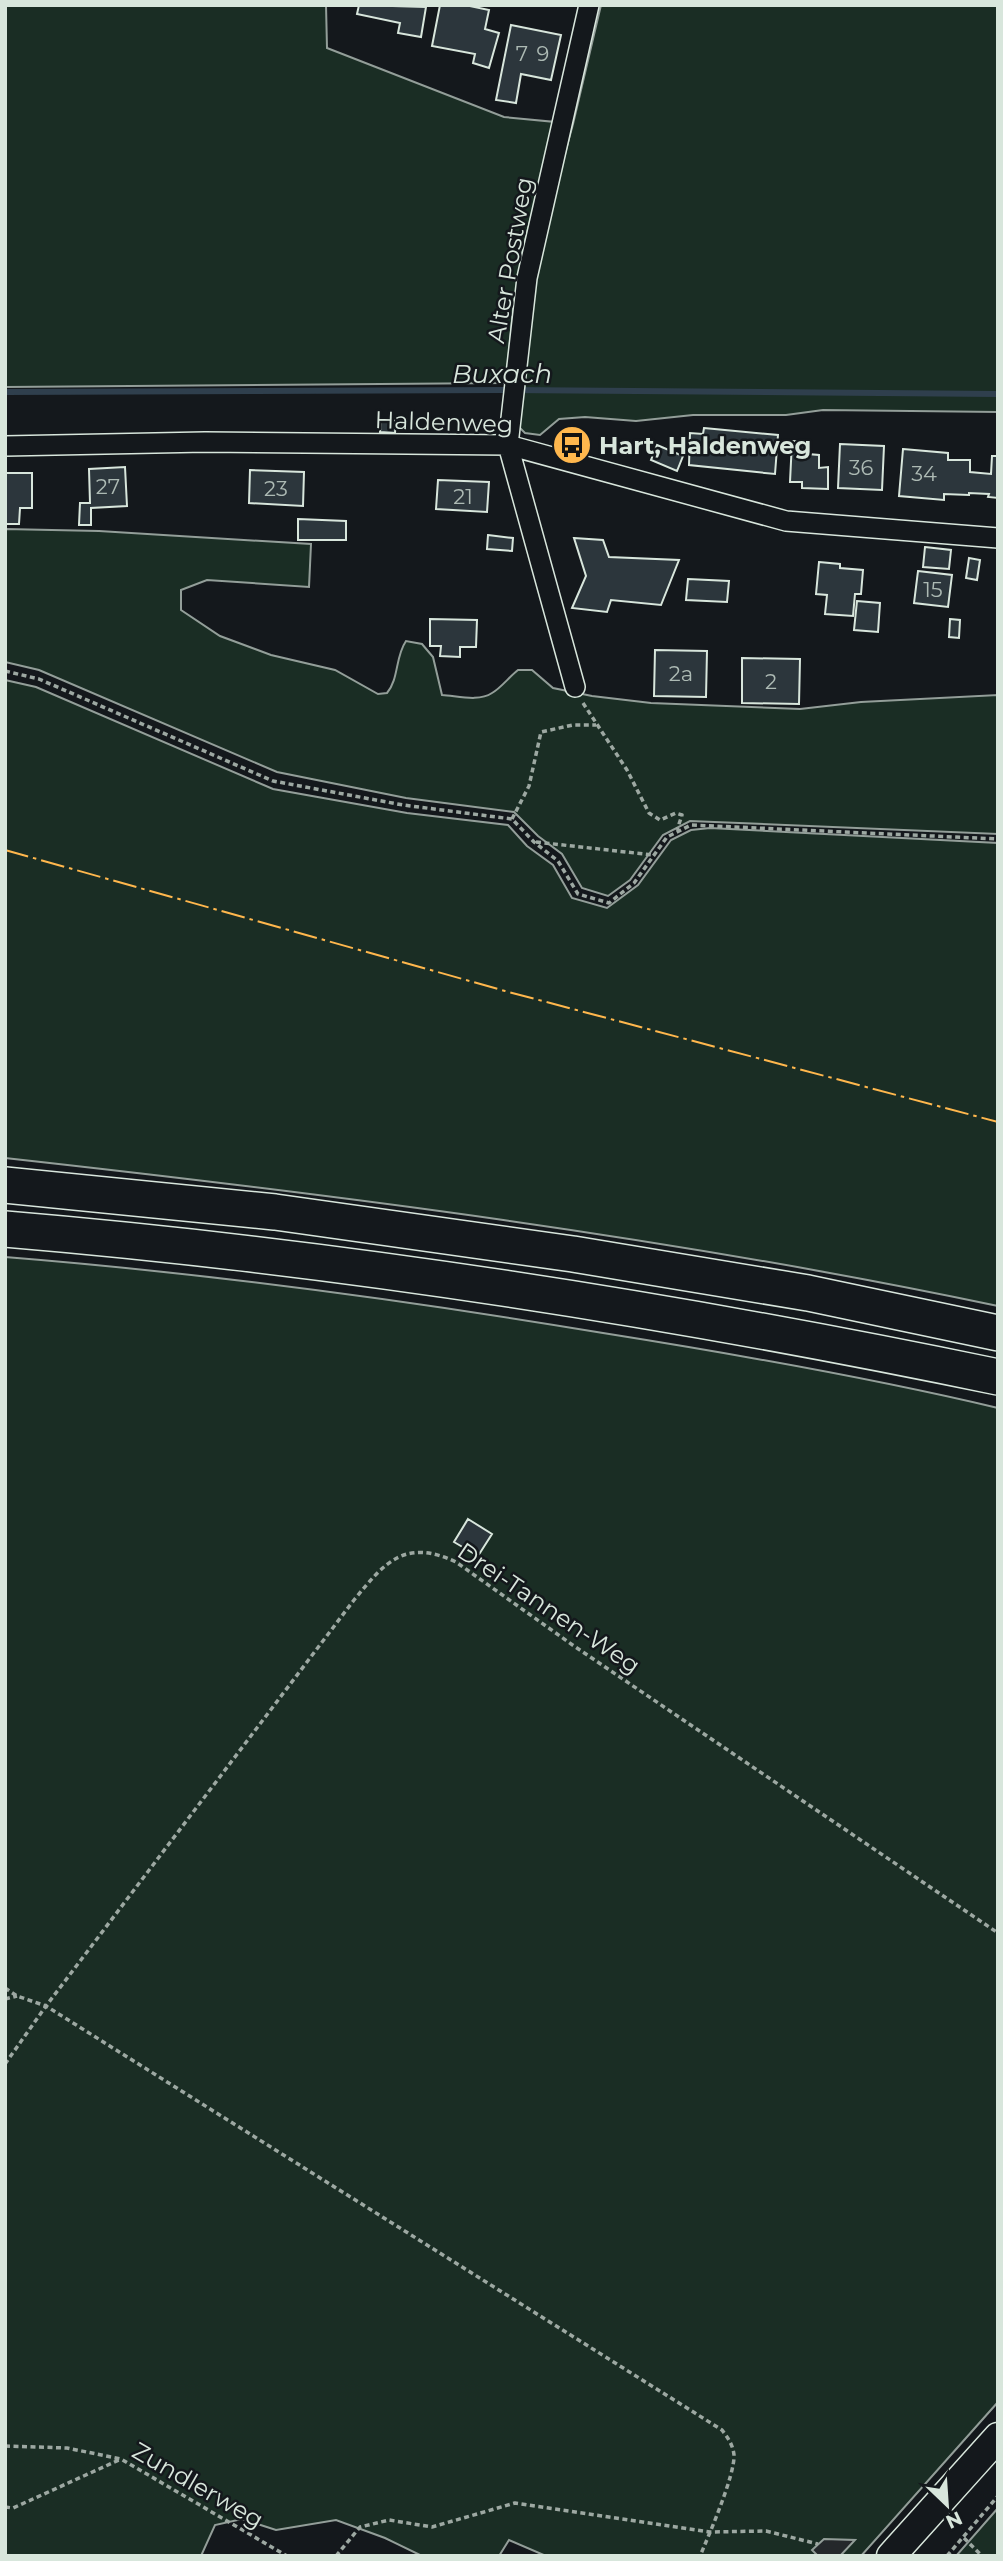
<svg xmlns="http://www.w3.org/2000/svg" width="1003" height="2561" viewBox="0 0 1003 2561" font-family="Montserrat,sans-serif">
<rect width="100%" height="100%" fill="#14181c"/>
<!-- green -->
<path fill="#1a2d24" stroke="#939e99" stroke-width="2" d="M 5,5 L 326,5 L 327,48 L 504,117 L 555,122 L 523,249 L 513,310 L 506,383 L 5,387 Z
M 601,5 L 998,5 L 998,412 L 823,410 L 786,415 L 693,415 L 636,421 L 585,417 L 559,419 L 540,435 L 525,433 L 519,427 L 536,277 L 557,183 L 573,124 Z
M 5,529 L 99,531 L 311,544 L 309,587 L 207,580 L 181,590 L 181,610 L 220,636 L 271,655 L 335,670 L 378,694 L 387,693 C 399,679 395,657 406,641 L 422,644 L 433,657 L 442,695 C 458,696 479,702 492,693 C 501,688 509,677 518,670 L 532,670 L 553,688 L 592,696 L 651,703 L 800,709 L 861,702 L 998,695 L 998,834 L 690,821 L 663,835 L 630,880 L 608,896 L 582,888 L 562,854 L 538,836 L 514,812 L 406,798 L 277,772 L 39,670 L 5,662 Z
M 5,680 L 36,687 L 273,789 L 407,813 L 508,825 L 527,846 L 553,865 L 572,898 L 607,908 L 638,885 L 671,840 L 691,830 L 710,828 L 998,843 L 998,1306 C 670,1237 338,1195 5,1158 Z
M 5,1257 C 205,1273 405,1300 603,1333 C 735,1354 868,1377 998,1408 L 998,2402 L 861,2556 L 546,2556 L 509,2540 L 499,2556 L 422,2556 L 385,2538 L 336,2520 L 276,2530 L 242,2519 L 215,2525 L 201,2556 L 5,2556 Z
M 998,2508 L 998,2556 L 956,2556 Z"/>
<!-- parking -->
<path fill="#24282b" stroke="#939e99" stroke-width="2" d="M 824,2539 L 855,2540 L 840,2556 L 818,2556 L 812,2550 Z"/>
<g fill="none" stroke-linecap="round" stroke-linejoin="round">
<!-- stream -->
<path stroke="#2f3f4d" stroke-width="6" d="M 5,392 L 505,390 L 998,394"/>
</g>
<!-- building -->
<path fill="#2c363c" stroke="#d8e6dc" stroke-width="2" d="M 359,5 L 426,7 L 421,37 L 398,33 L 400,23 L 357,14 Z
M 440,5 L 465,5 L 489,10 L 485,29 L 499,33 L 489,68 L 473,63 L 475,54 L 432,46 Z
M 511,25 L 561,35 L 551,80 L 521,74 L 516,103 L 496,100 Z
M 381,419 L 396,420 L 395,433 L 380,432 Z
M 704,428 L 778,435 L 775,474 L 689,465 L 690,433 L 703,434 Z
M 792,441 L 809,442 L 808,454 L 819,455 L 819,468 L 828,467 L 828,489 L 802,488 L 802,482 L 790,482 Z
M 840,444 L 884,446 L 882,490 L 838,488 Z
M 657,445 L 683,456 L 677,471 L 651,460 Z
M 903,449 L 948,453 L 948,460 L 970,460 L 970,472 L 991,474 L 992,456 L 998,456 L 998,498 L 988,497 L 989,494 L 969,493 L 969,495 L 944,494 L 944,500 L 899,496 Z
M 125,467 L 127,506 L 91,508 L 91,525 L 79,525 L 80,503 L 90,503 L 89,469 Z
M 250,470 L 304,472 L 303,506 L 249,503 Z
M 5,473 L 32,473 L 32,508 L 20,508 L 19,524 L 5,524 Z
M 438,480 L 489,482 L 487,512 L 436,509 Z
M 298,519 L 346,521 L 346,540 L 298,540 Z
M 488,535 L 513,538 L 512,551 L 487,549 Z
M 574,538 L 603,540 L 609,557 L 679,560 L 661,605 L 611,600 L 607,612 L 572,608 L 586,576 Z
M 925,547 L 951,550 L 949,569 L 923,567 Z
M 969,558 L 980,560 L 977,580 L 966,578 Z
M 819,562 L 840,564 L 840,568 L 863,570 L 861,594 L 855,594 L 853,616 L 825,614 L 827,595 L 816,594 Z
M 918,571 L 952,575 L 948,607 L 914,603 Z
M 688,579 L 729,581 L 727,602 L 686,600 Z
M 857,601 L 880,603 L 878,632 L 854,630 Z
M 430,619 L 477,620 L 476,647 L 460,647 L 460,657 L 440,656 L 441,646 L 430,646 Z
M 950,619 L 960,620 L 959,638 L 949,637 Z
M 655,650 L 707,651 L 706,697 L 654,696 Z
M 742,658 L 800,659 L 799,704 L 742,703 Z
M 468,1519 L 492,1534 L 478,1556 L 454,1542 Z"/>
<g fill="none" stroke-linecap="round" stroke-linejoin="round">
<defs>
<path id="minor" d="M 5,446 L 205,442 L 508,445 L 786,521 L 998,538
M 575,687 L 508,445 L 527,278 L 589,5"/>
<path id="secondary" d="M 891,2556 L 998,2437"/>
<path id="motorway" d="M 5,1185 L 275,1212 L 573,1254 L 808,1293 L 998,1333
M 5,1229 C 339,1257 670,1309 998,1377"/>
</defs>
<!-- minor casing -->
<use href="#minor" stroke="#d8e6dc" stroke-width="22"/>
<!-- secondary casing -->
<use href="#secondary" stroke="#d8e6dc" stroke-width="31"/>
<!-- motorway casing -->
<use href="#motorway" stroke="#d8e6dc" stroke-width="38"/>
<!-- path -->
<path stroke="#9da8a2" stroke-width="3.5" stroke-dasharray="5 3.5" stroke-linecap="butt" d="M 5,671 L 39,679 L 273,781 L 403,805 L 512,819 L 534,842 L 558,861 L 578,894 L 609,903 L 634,883 L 667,837 L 691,825 L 998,839
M 583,703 L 627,770 L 649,813 L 660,820 L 676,813 L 682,815 L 677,830
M 512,819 L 529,786 L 541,732 L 573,725 L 596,725
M 536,842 L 653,855
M 5,1988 L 17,1996 L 46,2006 L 722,2430 C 728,2438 733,2445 734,2455 C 735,2475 709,2535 700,2556
M 5,1999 L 17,1996
M 5,2064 L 46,2006 L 354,1600 C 385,1562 405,1538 456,1562 L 574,1646 L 998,1933
M 5,2446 L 67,2448 L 121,2459 L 287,2556
M 5,2507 L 13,2508 L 119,2460
M 964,2538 L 982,2556
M 336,2556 L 360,2527 L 389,2520 L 432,2527 L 515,2503 L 710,2532 L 766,2531 L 818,2544
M 947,2556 L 998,2496"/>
<!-- minor -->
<use href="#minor" stroke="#14181c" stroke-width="19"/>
<!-- secondary -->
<use href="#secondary" stroke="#14181c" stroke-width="28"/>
<!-- motorway -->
<use href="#motorway" stroke="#14181c" stroke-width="35"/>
<!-- power -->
<path stroke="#ffb74d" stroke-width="2" stroke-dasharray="24 5 3.5 5" stroke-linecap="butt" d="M 5,850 L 505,991 L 998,1122"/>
</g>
<!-- icons -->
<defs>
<symbol id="bus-disc" viewBox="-11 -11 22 22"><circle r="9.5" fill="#ffb74d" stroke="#14181c"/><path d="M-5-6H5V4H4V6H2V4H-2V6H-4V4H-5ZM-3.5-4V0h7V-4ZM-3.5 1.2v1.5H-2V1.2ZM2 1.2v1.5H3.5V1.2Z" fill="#111"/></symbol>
</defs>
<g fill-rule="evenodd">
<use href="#bus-disc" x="550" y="423" width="44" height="44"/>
</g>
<g text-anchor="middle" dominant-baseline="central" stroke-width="5" stroke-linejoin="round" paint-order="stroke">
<!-- number labels -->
<g font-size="21" fill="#adbab4">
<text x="522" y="53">7</text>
<text x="543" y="53">9</text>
<text x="861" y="467">36</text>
<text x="924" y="473">34</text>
<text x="108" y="486">27</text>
<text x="276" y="488">23</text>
<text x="463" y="496">21</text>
<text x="933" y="589">15</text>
<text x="681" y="673">2a</text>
<text x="771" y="681">2</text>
</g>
<!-- street labels -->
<g font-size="24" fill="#d8e6dc" stroke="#14181c">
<text transform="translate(510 260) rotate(-80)">Alter Postweg</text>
<text transform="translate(444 422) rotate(2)">Haldenweg</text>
<text transform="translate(549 1608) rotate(34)">Drei-Tannen-Weg</text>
<text transform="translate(198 2485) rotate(30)">Zundlerweg</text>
</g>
<!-- poi labels -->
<g font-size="24" font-weight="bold" fill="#d8e6dc" stroke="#14181c" text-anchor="start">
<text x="599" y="445">Hart, Haldenweg</text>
</g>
<!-- water labels -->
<g font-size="26" font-style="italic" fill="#d8e6dc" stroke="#14181c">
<text x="502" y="374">Buxach</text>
</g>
</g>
<!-- border -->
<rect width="1003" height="2561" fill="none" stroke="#d8e6dc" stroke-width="14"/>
<!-- north arrow -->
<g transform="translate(947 2505) rotate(155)" stroke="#14181c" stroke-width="5" paint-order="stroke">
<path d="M0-5L12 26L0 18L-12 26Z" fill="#d8e6dc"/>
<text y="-10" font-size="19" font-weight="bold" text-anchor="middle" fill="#d8e6dc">N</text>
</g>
</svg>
